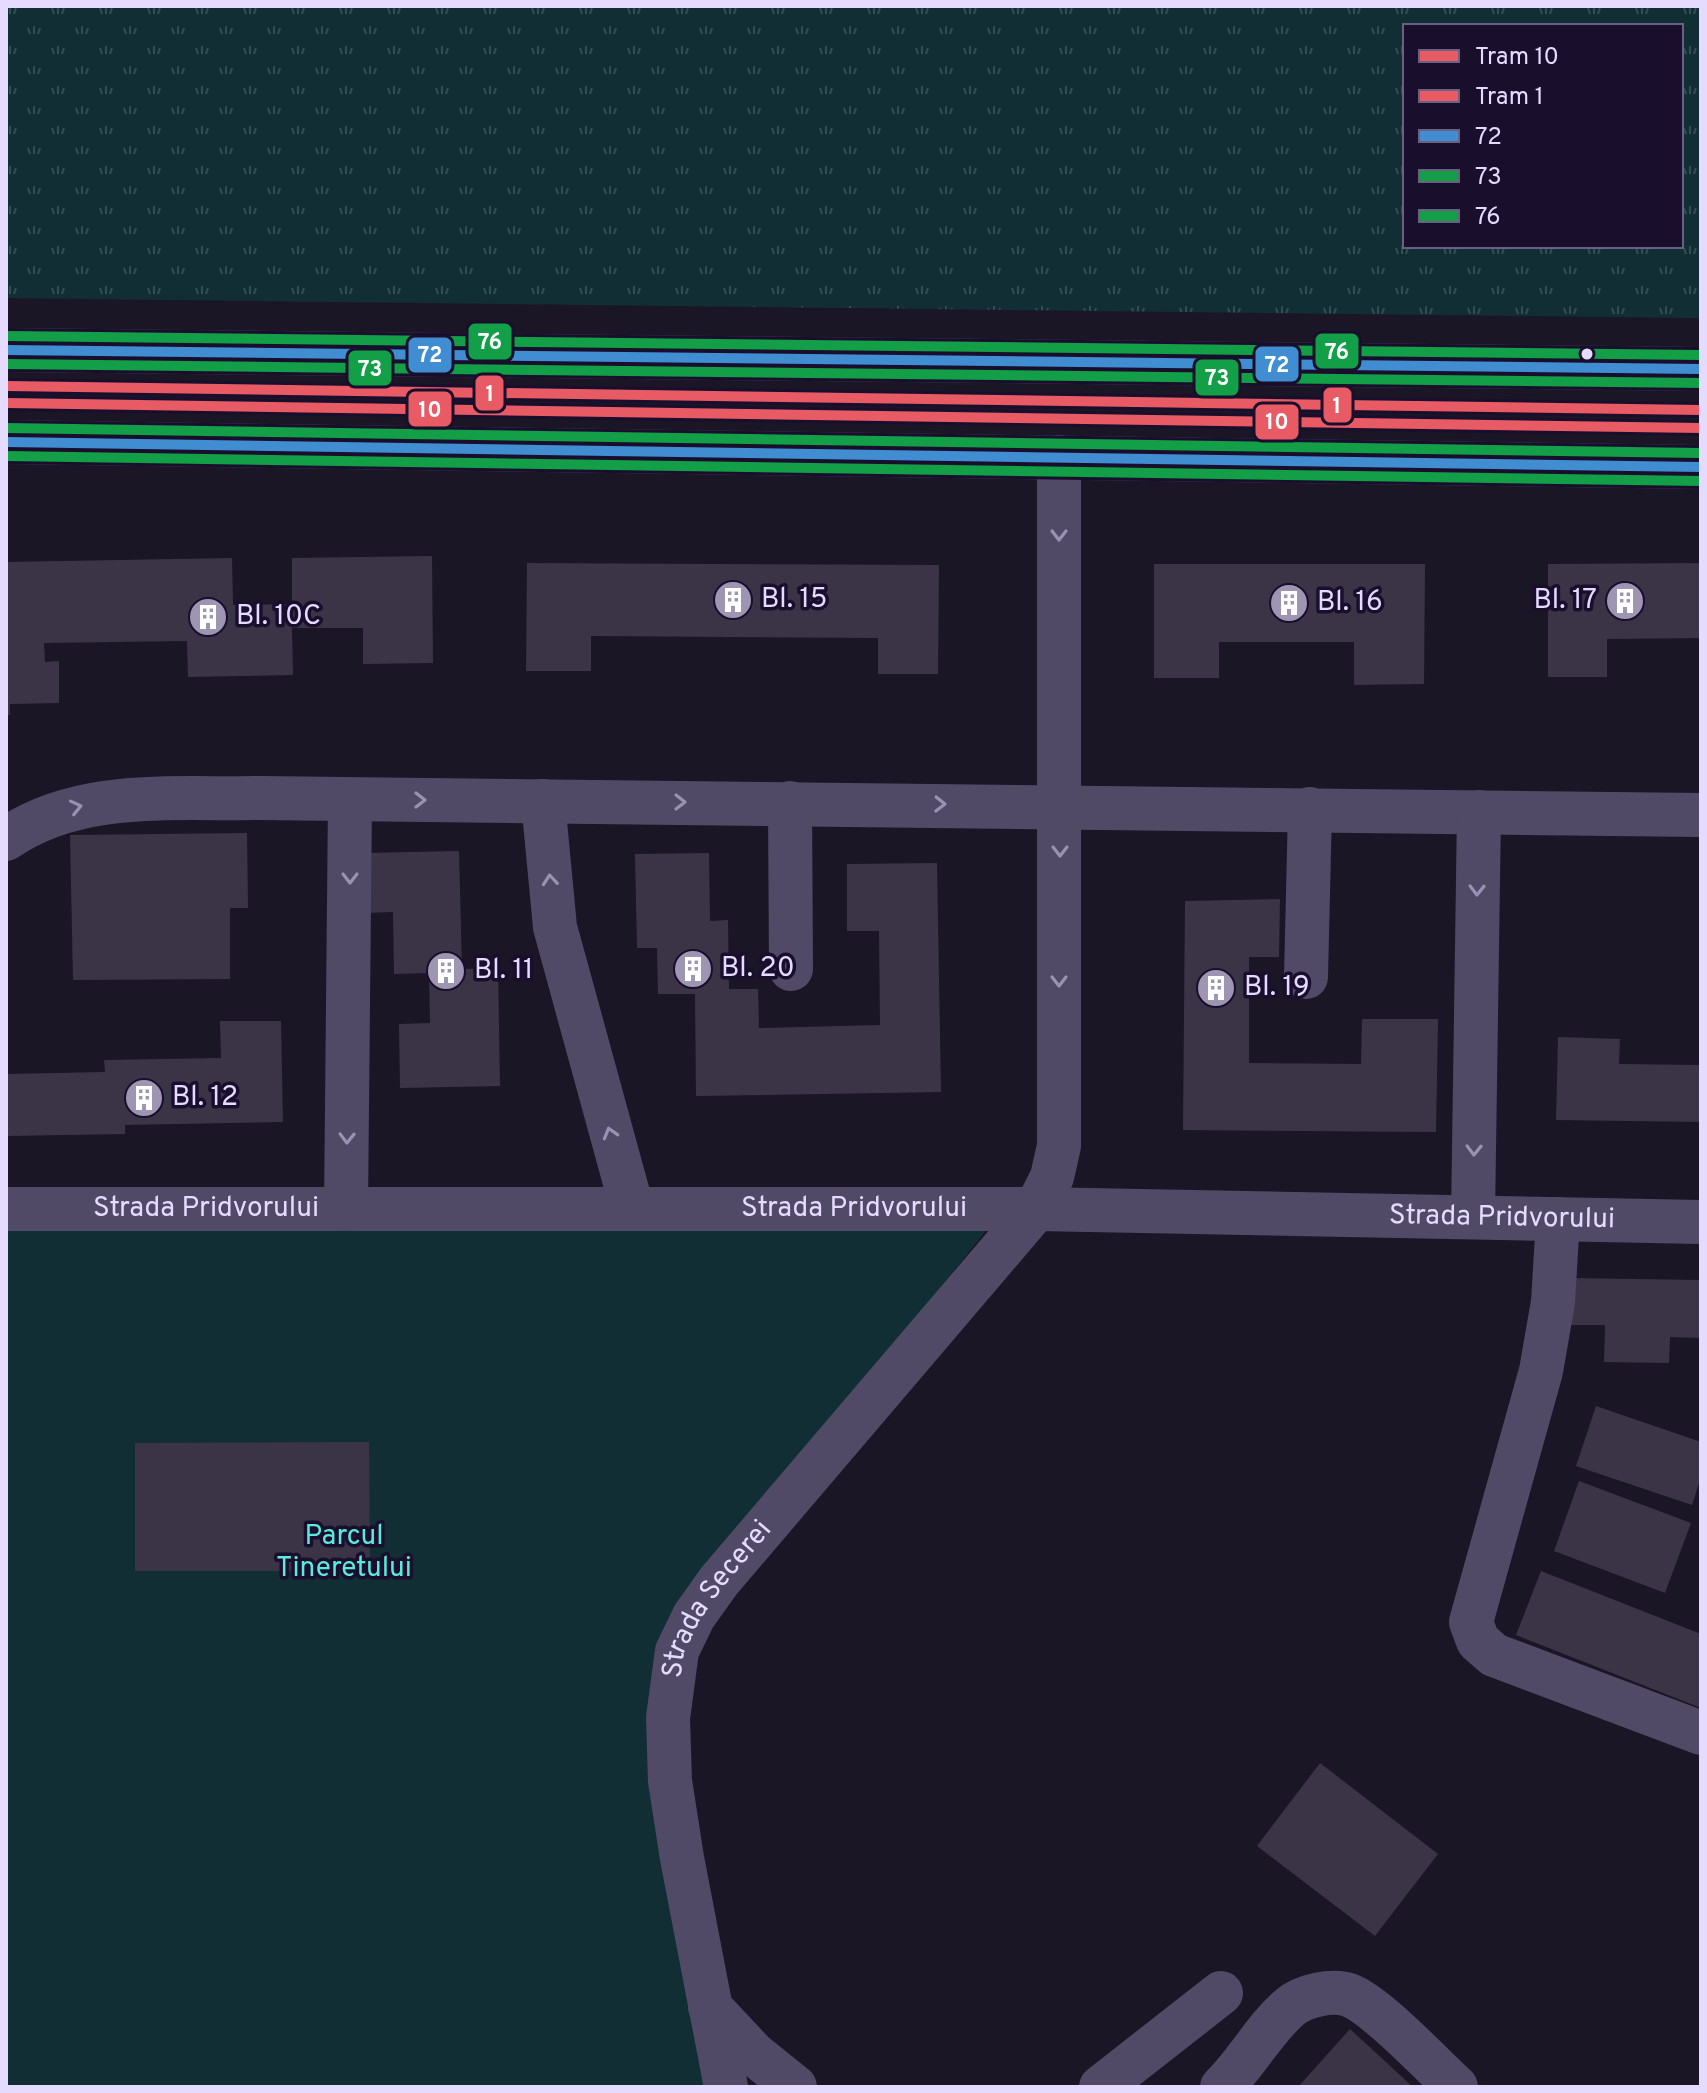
<svg xmlns="http://www.w3.org/2000/svg" width="1707" height="2093" viewBox="0 0 1707 2093" font-family="Overpass,sans-serif">
<defs>
<pattern id="grass-tufts" width="24" height="20" patternUnits="userSpaceOnUse" patternTransform="scale(2)"><rect width="24" height="20" fill="#122e35"/><path d="M3 7l-1-3M5 7V3M7 7l1-3M15 17l-1-3M17 17v-4M19 17l1-3" fill="none" stroke="#344c53"/></pattern>
</defs>
<rect width="100%" height="100%" fill="#1b1626"/>
<!-- grass -->
<path fill="url(#grass-tufts)" fill-rule="evenodd" d="M 6,6 L 1701,6 L 1701,318 L 6,298 ZM 1405,26 L 1681,26 L 1681,246 L 1405,246 Z"/>
<!-- green -->
<path fill="#122e35" d="M 1000,1213 L 827,1430 L 668,1649 L 721,2087 L 6,2087 L 6,1214 Z"/>
<!-- building -->
<path fill="#3b3447" d="M 432,556 L 433,663 L 363,664 L 363,628 L 292,628 L 293,675 L 188,677 L 187,641 L 44,643 L 45,662 L 59,661 L 59,703 L 10,704 L 10,715 L 6,715 L 6,562 L 232,558 L 233,605 L 292,604 L 292,558 Z
M 527,563 L 939,565 L 938,674 L 878,674 L 878,638 L 591,636 L 591,671 L 526,671 Z
M 1701,563 L 1701,638 L 1607,639 L 1607,677 L 1548,677 L 1548,564 Z
M 1154,564 L 1425,564 L 1424,684 L 1354,685 L 1354,642 L 1219,642 L 1219,678 L 1154,678 Z
M 247,833 L 248,908 L 230,908 L 230,979 L 73,980 L 70,835 Z
M 459,851 L 462,969 L 498,968 L 500,1086 L 400,1088 L 399,1024 L 430,1023 L 429,973 L 394,974 L 393,912 L 365,913 L 364,853 Z
M 709,853 L 710,921 L 728,920 L 729,989 L 758,989 L 759,1028 L 880,1025 L 879,931 L 847,931 L 847,864 L 937,863 L 941,1092 L 696,1096 L 695,994 L 658,994 L 657,948 L 637,948 L 635,854 Z
M 1280,899 L 1279,957 L 1249,957 L 1249,1063 L 1361,1064 L 1362,1019 L 1438,1019 L 1436,1132 L 1183,1130 L 1185,901 Z
M 220,1021 L 281,1021 L 283,1122 L 125,1125 L 125,1134 L 6,1136 L 6,1074 L 105,1072 L 104,1060 L 221,1058 Z
M 1558,1037 L 1620,1039 L 1619,1064 L 1701,1065 L 1701,1122 L 1556,1120 Z
M 1569,1278 L 1701,1280 L 1701,1338 L 1670,1337 L 1669,1363 L 1604,1362 L 1605,1325 L 1568,1325 Z
M 1596,1406 L 1701,1442 L 1701,1477 L 1692,1505 L 1576,1466 Z
M 369,1442 L 370,1571 L 135,1571 L 135,1443 Z
M 1579,1481 L 1691,1523 L 1665,1593 L 1554,1551 Z
M 1541,1571 L 1701,1634 L 1701,1708 L 1516,1635 Z
M 1320,1763 L 1438,1854 L 1375,1936 L 1257,1846 Z
M 1350,2029 L 1413,2087 L 1298,2087 Z"/>
<g fill="none" stroke-linecap="round" stroke-linejoin="round">
<!-- minor -->
<g stroke="#504a67" stroke-width="44">
<path d="M 543,801 L 555,927 L 632,1208"/>
<path d="M 790,803 L 791,969"/>
<path d="M 6,839 C 80,788 175,800 260,798 L 1701,815"/>
<path d="M 1306,977 L 1310,809"/>
<path id="s1" d="M 6,1209 L 1036,1209 L 1701,1222"/>
<path d="M 346,1209 L 350,800"/>
<path d="M 1473,1217 L 1479,812"/>
<path d="M 1558,1219 L 1553,1302 L 1541,1371 L 1471,1622 L 1478,1641 L 1494,1655 L 1701,1733"/>
<path d="M 710,2007 L 754,2054 L 795,2087"/>
<path id="s2" d="M 726,2087 L 682,1858 L 670,1781 L 668,1718 L 677,1651 L 694,1616 L 719,1581 L 1036,1209 L 1052,1177 L 1059,1146 L 1059,457"/>
<path d="M 1101,2087 L 1221,1993"/>
<path d="M 1222,2087 C 1247,2063 1264,2029 1290,2007 C 1303,1996 1332,1989 1349,1995 C 1376,2005 1432,2065 1456,2087"/>
</g>
<!-- major -->
<path stroke="#5b4c6b" stroke-width="44" d="M 6,350 L 1701,369
M 6,442 L 1701,467"/>
<defs>
<path id="bus-1" d="M 6,350 L 1701,369
M 6,442 L 1701,467"/>
<path id="bus-2" d="M 6,364 L 1701,383
M 6,456 L 1701,481"/>
<path id="bus-3" d="M 6,336 L 1701,355
M 6,428 L 1701,453"/>
</defs>
<!-- bus-1 casing -->
<use href="#bus-1" stroke="#190f2d" stroke-width="16"/>
<!-- bus-2 casing -->
<use href="#bus-2" stroke="#190f2d" stroke-width="16"/>
<!-- bus-3 casing -->
<use href="#bus-3" stroke="#190f2d" stroke-width="16"/>
<!-- bus-1 -->
<use href="#bus-1" stroke="#408ed1" stroke-width="10"/>
<!-- bus-2 -->
<use href="#bus-2" stroke="#139e48" stroke-width="10"/>
<!-- bus-3 -->
<use href="#bus-3" stroke="#139e48" stroke-width="10"/>
<defs>
<path id="tram-1" d="M 6,403 L 1701,428"/>
<path id="tram-2" d="M 6,386 L 1701,410"/>
</defs>
<!-- tram-1 casing -->
<use href="#tram-1" stroke="#190f2d" stroke-width="16"/>
<!-- tram-2 casing -->
<use href="#tram-2" stroke="#190f2d" stroke-width="16"/>
<!-- tram-1 -->
<use href="#tram-1" stroke="#e85b65" stroke-width="10"/>
<!-- tram-2 -->
<use href="#tram-2" stroke="#e85b65" stroke-width="10"/>
</g>
<!-- one-way arrows -->
<defs><path id="oneway-chevron" d="M-2-3.5L2.5 0L-2 3.5" fill="none" stroke-width="1.6" stroke-linecap="round" stroke-linejoin="round" transform="scale(2)"/></defs>
<g stroke="#9a92b3">
<use href="#oneway-chevron" transform="translate(1059 535) rotate(90)"/>
<use href="#oneway-chevron" transform="translate(420 800)"/>
<use href="#oneway-chevron" transform="translate(680 802)"/>
<use href="#oneway-chevron" transform="translate(940 804) rotate(1)"/>
<use href="#oneway-chevron" transform="translate(76 807) rotate(-13)"/>
<use href="#oneway-chevron" transform="translate(1060 851) rotate(90)"/>
<use href="#oneway-chevron" transform="translate(350 878) rotate(90)"/>
<use href="#oneway-chevron" transform="translate(550 880) rotate(-95)"/>
<use href="#oneway-chevron" transform="translate(1477 890) rotate(91)"/>
<use href="#oneway-chevron" transform="translate(1059 981) rotate(90)"/>
<use href="#oneway-chevron" transform="translate(610 1133) rotate(-106)"/>
<use href="#oneway-chevron" transform="translate(347 1138) rotate(91)"/>
<use href="#oneway-chevron" transform="translate(1474 1150) rotate(91)"/>
</g>
<!-- icons -->
<defs>
<symbol id="building-disc" viewBox="-11 -11 22 22"><circle r="9.5" fill="#9e95b3" stroke="#190f2d"/><path d="M-4-6H4V6H1V3H-1V6H-4ZM-2.5-4.3h1.7v1.8h-1.7ZM.8-4.3h1.7v1.8H.8ZM-2.5-1h1.7V.8h-1.7ZM.8-1h1.7V.8H.8Z" fill="#fff"/></symbol>
</defs>
<g fill-rule="evenodd">
<use href="#building-disc" x="711" y="578" width="44" height="44"/>
<use href="#building-disc" x="1603" y="579" width="44" height="44"/>
<use href="#building-disc" x="1267" y="581" width="44" height="44"/>
<use href="#building-disc" x="186" y="595" width="44" height="44"/>
<use href="#building-disc" x="671" y="947" width="44" height="44"/>
<use href="#building-disc" x="424" y="949" width="44" height="44"/>
<use href="#building-disc" x="1194" y="966" width="44" height="44"/>
<use href="#building-disc" x="122" y="1076" width="44" height="44"/>
</g>
<!-- markers -->
<circle fill="#e5daff" stroke="#190f2d" stroke-width="3" cx="1587" cy="354" r="7"/>
<g text-anchor="middle" dominant-baseline="central" stroke-width="7" stroke-linejoin="round" paint-order="stroke">
<!-- poi labels -->
<g font-size="28" fill="#e5daff" stroke="#190f2d" text-anchor="start">
<text x="761" y="600">Bl. 15</text>
<text x="1597" y="601" text-anchor="end">Bl. 17</text>
<text x="1317" y="603">Bl. 16</text>
<text x="236" y="617">Bl. 10C</text>
<text x="721" y="969">Bl. 20</text>
<text x="474" y="971">Bl. 11</text>
<text x="1244" y="988">Bl. 19</text>
<text x="172" y="1098">Bl. 12</text>
</g>
<!-- street labels -->
<g font-size="28" fill="#e5daff" stroke="#190f2d">
<text stroke="none"><textPath href="#s1" startOffset="200">Strada Pridvorului</textPath></text>
<text stroke="none"><textPath href="#s1" startOffset="848">Strada Pridvorului</textPath></text>
<text stroke="none"><textPath href="#s1" startOffset="1496">Strada Pridvorului</textPath></text>
<text stroke="none"><textPath href="#s2" startOffset="506">Strada Secerei</textPath></text>
</g>
<!-- park labels -->
<g font-size="28" fill="#5aebdf" stroke="#190f2d">
<text x="344" y="1537">Parcul<tspan x="344" dy="32">Tineretului</tspan></text>
</g>
</g>
<g stroke="#190f2d" stroke-width="3">
<rect x="467" y="322" width="46" height="39" rx="8" fill="#139e48"/>
<rect x="1314" y="332" width="46" height="38" rx="8" fill="#139e48"/>
<rect x="407" y="336" width="46" height="38" rx="8" fill="#408ed1"/>
<rect x="1254" y="345" width="46" height="38" rx="8" fill="#408ed1"/>
<rect x="347" y="349" width="46" height="38" rx="8" fill="#139e48"/>
<rect x="1194" y="358" width="46" height="39" rx="8" fill="#139e48"/>
<rect x="474" y="374" width="31" height="38" rx="8" fill="#e85b65"/>
<rect x="1322" y="386" width="31" height="38" rx="8" fill="#e85b65"/>
<rect x="407" y="390" width="46" height="38" rx="8" fill="#e85b65"/>
<rect x="1254" y="403" width="46" height="38" rx="8" fill="#e85b65"/>
</g>
<g font-size="22" text-anchor="middle" font-weight="bold" fill="#fff">
<text x="490" y="349">76</text>
<text x="1337" y="359">76</text>
<text x="430" y="362">72</text>
<text x="1277" y="372">72</text>
<text x="370" y="376">73</text>
<text x="1217" y="385">73</text>
<text x="490" y="401">1</text>
<text x="1337" y="413">1</text>
<text x="430" y="417">10</text>
<text x="1277" y="429">10</text>
</g>
<!-- border -->
<rect width="1707" height="2093" fill="none" stroke="#e5daff" stroke-width="16"/>
<!-- legend -->
<rect x="1403" y="24" width="280" height="224" fill="#190f2d" stroke="#6b6081" stroke-width="2"/>
<rect x="1419" y="50" width="40" height="12" fill="#e85b65" stroke="#6b6081" stroke-width="2"/>
<text x="1475" y="64" font-size="24" fill="#e5daff">Tram 10</text>
<rect x="1419" y="90" width="40" height="12" fill="#e85b65" stroke="#6b6081" stroke-width="2"/>
<text x="1475" y="104" font-size="24" fill="#e5daff">Tram 1</text>
<rect x="1419" y="130" width="40" height="12" fill="#408ed1" stroke="#6b6081" stroke-width="2"/>
<text x="1475" y="144" font-size="24" fill="#e5daff">72</text>
<rect x="1419" y="170" width="40" height="12" fill="#139e48" stroke="#6b6081" stroke-width="2"/>
<text x="1475" y="184" font-size="24" fill="#e5daff">73</text>
<rect x="1419" y="210" width="40" height="12" fill="#139e48" stroke="#6b6081" stroke-width="2"/>
<text x="1475" y="224" font-size="24" fill="#e5daff">76</text>
</svg>
